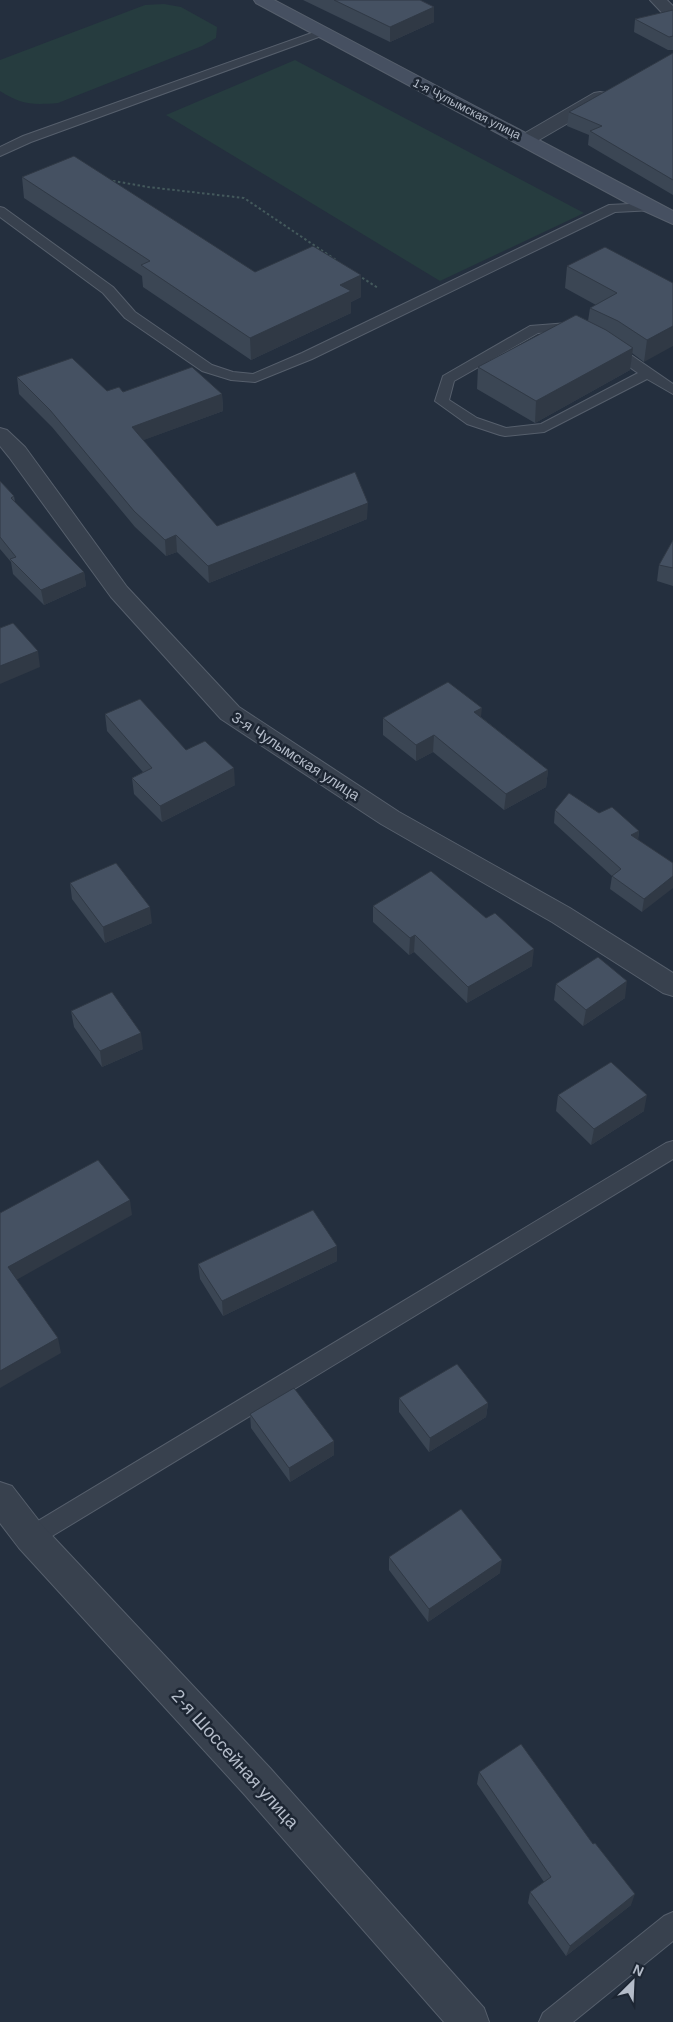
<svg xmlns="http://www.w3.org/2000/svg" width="673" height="2022" viewBox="0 0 673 2022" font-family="Helvetica,sans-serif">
<rect width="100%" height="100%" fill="#242f3e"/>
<!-- green -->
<path fill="#263c3f" d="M 164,4 L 181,7 L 217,27 L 216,38 L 202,46 L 58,103 C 32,105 22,105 0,91 L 0,60 L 145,5 Z
M 295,60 L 584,213 L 440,281 L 166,115 Z"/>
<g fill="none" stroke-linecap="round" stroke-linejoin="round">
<defs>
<path id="lane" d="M 320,30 L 326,33 L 324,35 L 31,142 L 0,156 L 0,147 L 23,136 Z
M 650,203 L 654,204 L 656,207 L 654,210 L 615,212 L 312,359 L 255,382 L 231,380 L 202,371 L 125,318 L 103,293 L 0,217 L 0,207 L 4,208 L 113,287 L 135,312 L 212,365 L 233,372 L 253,374 L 302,353 L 609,205 Z
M 568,323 L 581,328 L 583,331 L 576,335 L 566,331 L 538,333 L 454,381 L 449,400 L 477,418 L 506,428 L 541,424 L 638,373 L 605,350 L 603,347 L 610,343 L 615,344 L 673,384 L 673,394 L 647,379 L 544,432 L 505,436 L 500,435 L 467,424 L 435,401 L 443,376 L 530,326 Z
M 673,1141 L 673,1159 L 39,1544 L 31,1548 L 23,1544 L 20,1537 L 23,1530 L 666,1143 Z
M 673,1912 L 673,1941 L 573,2022 L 539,2022 L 543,2013 L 664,1916 Z"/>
<path id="street" d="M 650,0 L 667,0 L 673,6 L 673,20 L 667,18 Z
M 600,92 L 606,93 L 609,97 L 606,101 L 532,144 L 526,145 L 520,144 L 517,140 L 520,136 L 594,93 Z
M 0,428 L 7,430 L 25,447 L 127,587 L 239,707 L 399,812 L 570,908 L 673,973 L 673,996 L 663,993 L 552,922 L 381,824 L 221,719 L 111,597 L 9,457 L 0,446 Z
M 0,1482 L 12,1486 L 43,1526 L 270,1768 L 484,2008 L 489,2022 L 444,2022 L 244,1794 L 19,1548 L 0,1523 Z"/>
<path id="secondary" d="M 254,0 L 274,0 L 673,211 L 673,224 L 629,204 L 256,3 Z"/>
</defs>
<!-- lane casing -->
<use href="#lane" stroke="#565f6c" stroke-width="2"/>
<!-- street casing -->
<use href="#street" stroke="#565f6c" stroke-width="2"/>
<!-- secondary casing -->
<use href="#secondary" stroke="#565f6c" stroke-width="2"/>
<!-- path -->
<path stroke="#44595c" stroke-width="2" stroke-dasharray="2.5 2.5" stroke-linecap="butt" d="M 108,180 L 148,187 L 244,198 L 336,260
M 358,275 L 378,288"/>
<!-- lane -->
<use href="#lane" fill="#38414e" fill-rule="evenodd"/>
<!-- street -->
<use href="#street" fill="#38414e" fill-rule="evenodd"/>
<!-- secondary -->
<use href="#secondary" fill="#465061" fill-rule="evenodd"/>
</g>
<!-- wall -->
<path fill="#3b4654" d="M 303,0 L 420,0 L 434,7 L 434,22 L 390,42 Z
M 673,10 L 673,50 L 668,50 L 634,32 L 635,19 Z
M 673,53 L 673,195 L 588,145 L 589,135 L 567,126 L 569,112 Z
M 22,177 L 255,272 L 361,297 L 351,302 L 351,313 L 251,360 L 143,287 L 142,276 L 24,198 Z
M 567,266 L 673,283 L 644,362 L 632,353 L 630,370 L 535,423 L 477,389 L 478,367 L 588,321 L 590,308 L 596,305 L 565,288 Z
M 17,377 L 107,391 L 222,394 L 223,411 L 143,440 L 217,526 L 367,519 L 209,583 L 177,552 L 166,556 L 135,527 L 52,427 L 19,394 Z
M 0,481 L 14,496 L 15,502 L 84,572 L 86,586 L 44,605 L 13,574 L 11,562 L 0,549 Z
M 673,540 L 673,586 L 657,581 L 659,565 Z
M 105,714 L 186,750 L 235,785 L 162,822 L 134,794 L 132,778 L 143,772 L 107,731 Z
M 481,717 L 548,770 L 546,787 L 504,810 L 433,752 L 416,761 L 383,735 L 383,718 Z
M 555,810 L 599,813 L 639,831 L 638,840 L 673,863 L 642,912 L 610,889 L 612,876 L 554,823 Z
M 70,883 L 152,923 L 105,943 L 72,899 Z
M 373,906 L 532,966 L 467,1003 L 414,952 L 409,955 L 373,922 Z
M 556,984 L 625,998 L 583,1026 L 554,1000 Z
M 71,1011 L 143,1049 L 102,1067 L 74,1027 Z
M 558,1095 L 644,1111 L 591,1145 L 556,1111 Z
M 337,1261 L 223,1316 L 200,1279 L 198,1264 Z
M 399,1398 L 488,1403 L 486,1417 L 429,1452 L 399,1412 Z
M 250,1414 L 334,1441 L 334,1455 L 290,1482 L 251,1428 Z
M 389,1557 L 500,1573 L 428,1622 L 389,1570 Z
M 479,1772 L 631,1905 L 566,1956 L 528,1903 L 530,1892 L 544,1882 L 477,1784 Z"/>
<!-- shaded-wall -->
<path fill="#303945" d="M 434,7 L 434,22 L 390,42 L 390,27 Z
M 361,275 L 361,297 L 351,302 L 351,313 L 251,360 L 250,338 L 340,285 Z
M 673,326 L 673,346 L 644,362 L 647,340 Z
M 633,348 L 630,370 L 535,423 L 536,401 Z
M 222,394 L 223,411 L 133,444 L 132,427 Z
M 368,503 L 367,519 L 209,583 L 208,566 Z
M 176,535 L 177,552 L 166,556 L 165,540 Z
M 84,572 L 86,586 L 44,605 L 41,590 Z
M 38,651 L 40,667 L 0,684 L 0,666 Z
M 482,708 L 480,725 L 474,712 Z
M 434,735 L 433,752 L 416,761 L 416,745 Z
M 234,768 L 235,785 L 162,822 L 160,806 Z
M 548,770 L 546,787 L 504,810 L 506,794 Z
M 639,831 L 637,844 L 631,835 Z
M 673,876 L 673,888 L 642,912 L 644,899 Z
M 150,907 L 152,923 L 105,943 L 103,927 Z
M 415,935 L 414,952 L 409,955 L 410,938 Z
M 534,949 L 532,966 L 467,1003 L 468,987 Z
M 627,981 L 625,998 L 583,1026 L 586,1010 Z
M 141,1033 L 143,1049 L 102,1067 L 100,1051 Z
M 647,1095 L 644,1111 L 591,1145 L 594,1129 Z
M 130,1200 L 132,1215 L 11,1283 L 8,1267 Z
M 337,1246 L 337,1261 L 223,1316 L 222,1301 Z
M 58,1338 L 61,1353 L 0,1388 L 0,1371 Z
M 488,1403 L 486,1417 L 429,1452 L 430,1438 Z
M 334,1441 L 334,1455 L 290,1482 L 289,1468 Z
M 502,1560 L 500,1573 L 428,1622 L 429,1609 Z
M 635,1894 L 631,1905 L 566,1956 L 570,1946 Z"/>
<!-- building -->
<path fill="#455162" stroke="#303945" d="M 334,0 L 420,0 L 434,7 L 390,27 Z
M 673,10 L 673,36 L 669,37 L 635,19 Z
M 673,53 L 673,180 L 590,131 L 602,126 L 569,112 Z
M 74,156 L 255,272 L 313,246 L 361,275 L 340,285 L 351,291 L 250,338 L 141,265 L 150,261 L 22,177 Z
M 605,247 L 673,283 L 673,326 L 647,340 L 618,321 L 590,308 L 617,293 L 567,266 Z
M 576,315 L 606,330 L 633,348 L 536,401 L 478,367 Z
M 72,358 L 107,391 L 119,387 L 123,392 L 192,367 L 222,394 L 132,427 L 217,526 L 355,472 L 368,503 L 208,566 L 176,535 L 165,540 L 134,511 L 50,410 L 17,377 Z
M 0,481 L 14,496 L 11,498 L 84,572 L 41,590 L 10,559 L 16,557 L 0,537 Z
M 673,540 L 673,568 L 659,565 Z
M 13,623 L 38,651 L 0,666 L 0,628 Z
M 448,682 L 482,708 L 474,712 L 548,770 L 506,794 L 434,735 L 416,745 L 383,718 Z
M 140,699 L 186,750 L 205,741 L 234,768 L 160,806 L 132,778 L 152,768 L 105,714 Z
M 569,793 L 599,813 L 612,807 L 639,831 L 631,835 L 673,863 L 673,876 L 644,899 L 612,876 L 621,869 L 555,810 Z
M 116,863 L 150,907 L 103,927 L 70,883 Z
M 431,871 L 486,918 L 495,913 L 534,949 L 468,987 L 415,935 L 410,938 L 373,906 Z
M 598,957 L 627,981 L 586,1010 L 556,984 Z
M 112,992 L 141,1033 L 100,1051 L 71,1011 Z
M 611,1062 L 647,1095 L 594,1129 L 558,1095 Z
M 98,1160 L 130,1200 L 8,1267 L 58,1338 L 0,1371 L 0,1213 Z
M 313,1210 L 337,1246 L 222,1301 L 198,1264 Z
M 457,1364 L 488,1403 L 430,1438 L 399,1398 Z
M 294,1388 L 334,1441 L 289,1468 L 250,1414 Z
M 461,1509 L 502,1560 L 429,1609 L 389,1557 Z
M 521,1744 L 593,1844 L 595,1843 L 635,1894 L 570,1946 L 530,1892 L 551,1877 L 479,1772 Z"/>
<g text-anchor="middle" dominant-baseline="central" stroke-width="5" stroke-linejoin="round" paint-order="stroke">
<!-- far-street labels -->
<g font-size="12" fill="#b4bcc9" stroke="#1d2633">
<text transform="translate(467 109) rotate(27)">1-я Чулымская улица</text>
</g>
<!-- street labels -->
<g font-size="15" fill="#b4bcc9" stroke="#1d2633">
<text transform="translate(296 756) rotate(33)">3-я Чулымская улица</text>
</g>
<!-- near-street labels -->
<g font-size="18" fill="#b4bcc9" stroke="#1d2633">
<text transform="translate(235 1759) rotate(48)">2-я Шоссейная улица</text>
</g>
</g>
<!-- north arrow -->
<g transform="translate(633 1982) rotate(24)" stroke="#1d2633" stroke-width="4" paint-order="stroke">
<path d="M0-4L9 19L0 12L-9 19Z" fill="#b4bcc9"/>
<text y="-8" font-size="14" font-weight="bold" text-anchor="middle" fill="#b4bcc9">N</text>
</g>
</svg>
